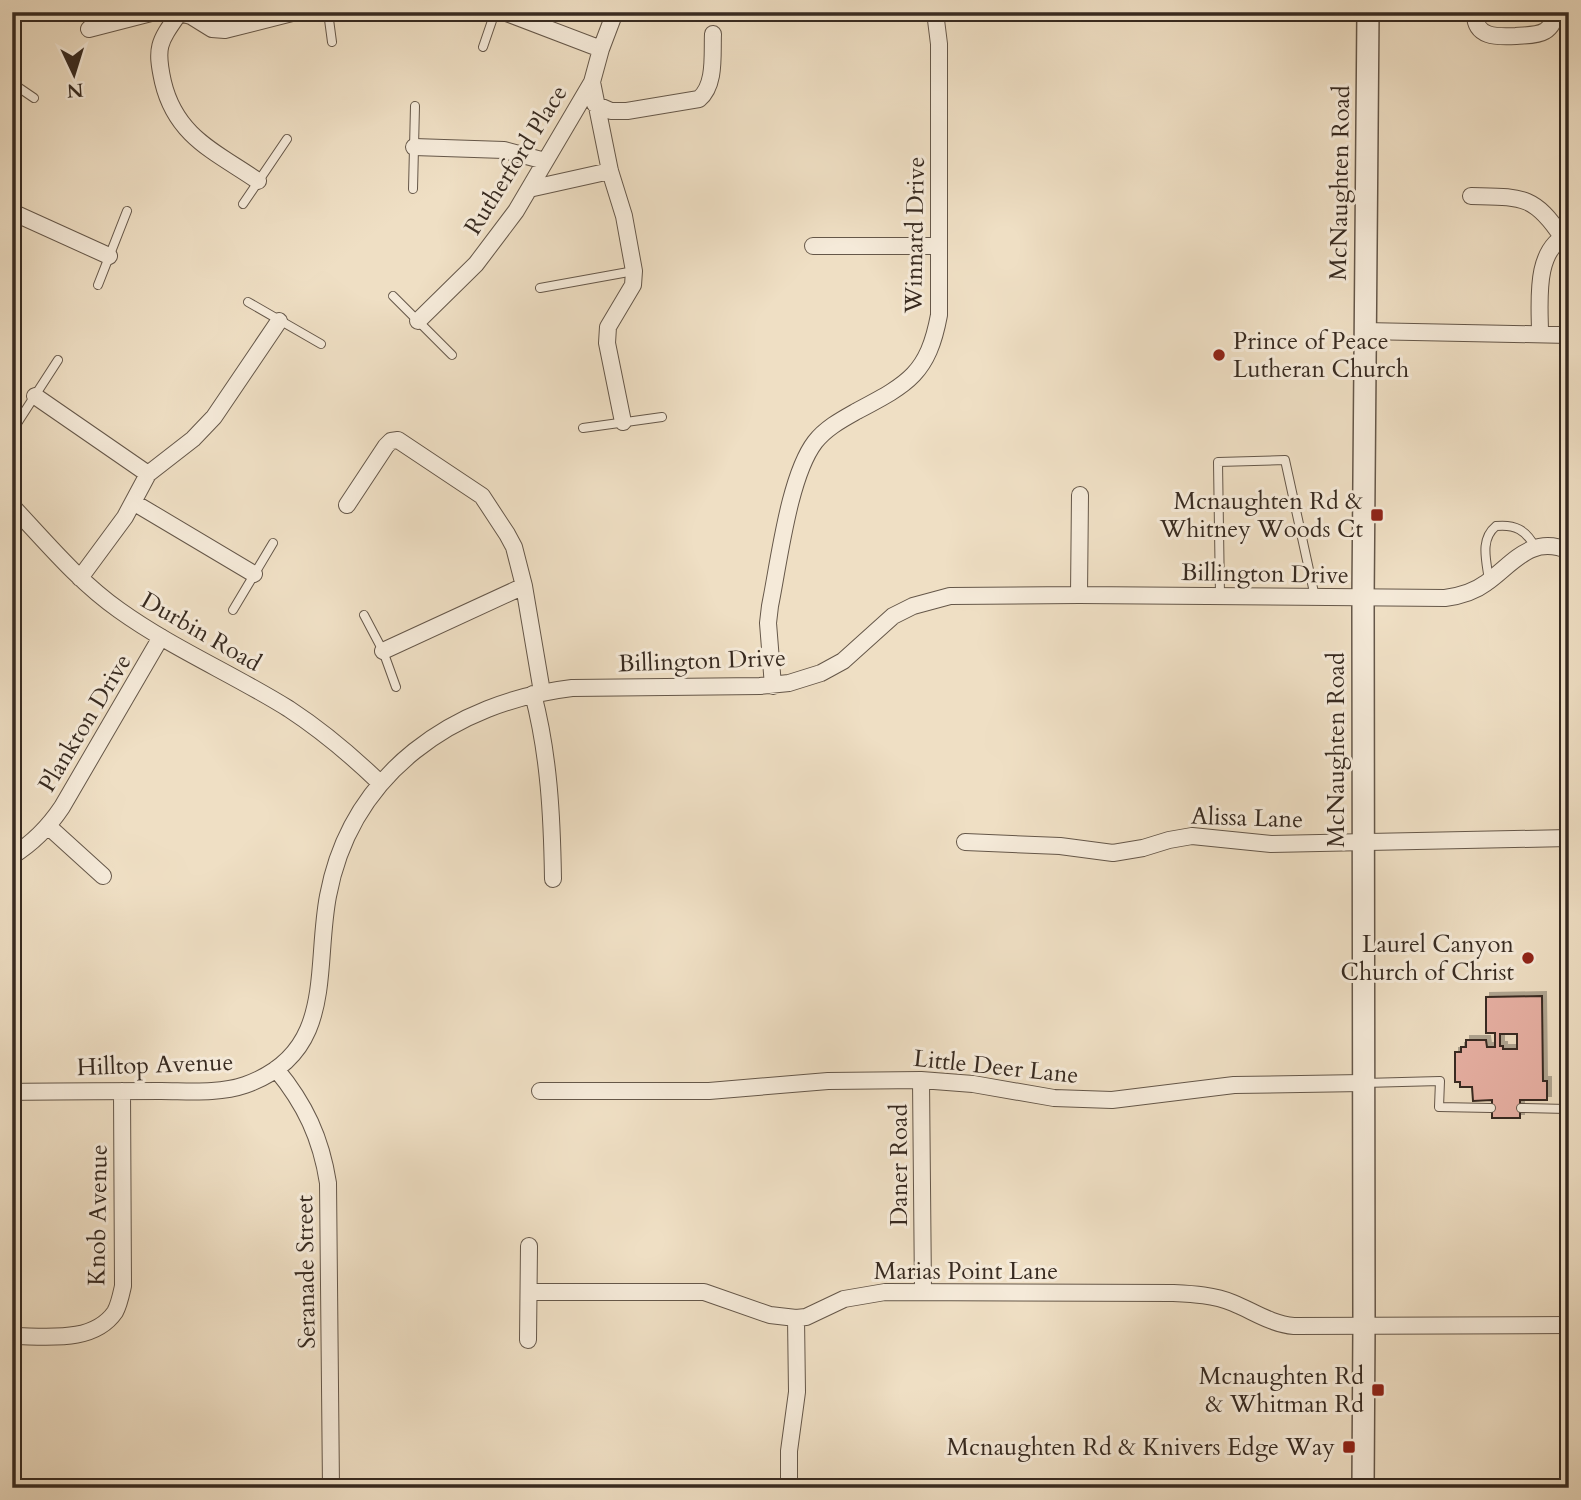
<svg xmlns="http://www.w3.org/2000/svg" width="1581" height="1500" viewBox="0 0 1581 1500" font-family="Cardo,serif">
<defs>
<filter id="shadow"><feDropShadow dx="4" dy="-4" stdDeviation="0" flood-color="#0004"/></filter>
</defs>
<rect width="100%" height="100%" fill="#efdfc4"/>
<filter id="stains"><feTurbulence type="fractalNoise" baseFrequency=".00286" numOctaves="4"/><feColorMatrix values="0 0 0 0 .2 0 0 0 0 .09 0 0 0 0 .02 0 0 0 .5 -.17"/></filter>
<radialGradient id="worn" r=".72"><stop offset=".6" stop-color="#630" stop-opacity="0"/><stop offset="1" stop-color="#630" stop-opacity=".3"/></radialGradient>
<!-- building -->
<path fill="#e6afa2" stroke="#372a20" stroke-width="2" fill-rule="evenodd" filter="url(#shadow)" d="M 1542,996 L 1543,1081 L 1547,1081 L 1547,1100 L 1520,1100 L 1520,1118 L 1492,1118 L 1492,1100 L 1473,1101 L 1472,1087 L 1460,1087 L 1460,1082 L 1455,1082 L 1455,1052 L 1461,1052 L 1461,1047 L 1466,1047 L 1466,1040 L 1486,1040 L 1487,1047 L 1495,1047 L 1495,1033 L 1486,1033 L 1486,997 ZM 1500,1034 L 1517,1034 L 1517,1049 L 1503,1049 L 1503,1046 L 1500,1046 Z"/>
<g fill="none" stroke-linecap="round" stroke-linejoin="round">
<defs>
<path id="service" d="M 328,12 L 332,42
M 483,47 L 495,12
M 12,83 L 34,98
M 413,189 L 415,106
M 243,204 L 287,139
M 98,285 L 127,211
M 540,288 L 634,271
M 393,296 L 452,355
M 248,302 L 321,344
M 14,428 L 58,360
M 583,428 L 662,417
M 1489,581 C 1487,562 1479,540 1496,526 C 1515,524 1526,530 1535,547
M 1220,596 L 1218,462 L 1285,460 L 1315,597
M 233,610 L 273,543
M 364,615 L 383,651 L 396,687
M 1364,1083 L 1440,1081 L 1439,1107 L 1491,1108
M 1521,1108 L 1567,1109"/>
<path id="minor" d="M 156,12 L 180,13 L 191,16 L 212,29 L 225,30 L 296,12
M 180,12 C 159,42 155,46 163,82 C 176,137 216,152 258,181
M 504,12 L 601,49
M 615,12 L 601,49 L 592,82 L 610,171 L 624,216 L 634,271 L 633,285 L 608,327 L 607,343 L 623,422
M 1475,12 C 1474,38 1497,37 1516,36 C 1525,35 1537,36 1545,31 C 1552,27 1554,20 1556,12
M 89,29 L 155,12
M 595,104 L 611,111 L 627,111 L 699,99 C 716,85 712,54 713,34
M 414,147 L 504,150 L 545,161
M 529,189 L 610,171
M 1471,196 C 1520,197 1534,194 1562,237
M 12,212 L 109,256
M 813,246 L 938,246
M 418,321 L 476,264 L 516,211 L 592,82
M 1364,331 L 1569,335
M 1540,334 C 1540,303 1533,249 1569,234
M 35,396 L 148,474
M 133,502 L 254,574
M 347,505 L 386,446 L 391,441 L 398,440 L 482,496 L 507,534 L 514,547 L 524,586 L 542,692
M 12,506 C 46,542 78,581 119,610 C 172,648 233,674 289,709 C 321,730 352,756 380,783
M 80,578 L 125,517 L 148,474 L 193,439 L 214,417 L 279,321
M 1079,595 L 1080,495
M 383,651 L 524,586
M 773,686 L 768,623 L 770,606 C 779,562 789,476 815,442 C 826,428 841,420 857,411 C 908,384 928,374 939,315 L 939,44 L 935,12
M 533,694 C 549,755 552,816 553,879
M 49,827 L 103,876
M 965,842 L 1060,846 L 1113,853 L 1143,848 L 1169,840 L 1192,836 L 1271,844 L 1569,838
M 12,856 C 33,843 48,828 62,807 L 161,637
M 276,1069 C 305,1104 321,1138 328,1183 L 331,1488
M 921,1080 L 923,1292
M 540,1091 L 709,1091 L 828,1081 L 921,1080 L 973,1084 L 1054,1098 L 1112,1100 L 1234,1085 L 1362,1083
M 12,1092 C 62,1091 111,1091 161,1091 C 188,1091 219,1094 245,1085 C 336,1053 314,970 328,896 C 351,773 454,702 572,688 L 760,686 L 789,683 L 821,673 L 843,661 L 893,616 L 913,606 L 950,596 L 1079,595 L 1445,598 C 1460,596 1474,592 1486,583 C 1513,564 1531,534 1569,551
M 529,1292 L 704,1292 L 770,1315 L 796,1318 L 806,1317 L 844,1299 L 885,1292 L 1173,1293 C 1193,1294 1214,1295 1233,1303 C 1253,1311 1271,1324 1294,1326 L 1569,1325
M 12,1336 C 45,1336 93,1344 115,1312 C 119,1305 121,1295 123,1286 L 122,1091
M 528,1340 L 529,1246
M 789,1488 L 789,1451 L 797,1392 L 796,1318"/>
<path id="tertiary" d="M 1363,1488 L 1364,1325 L 1363,598 L 1368,12"/>
</defs>
<!-- service casing -->
<use href="#service" stroke="#655749" stroke-width="10"/>
<!-- minor casing -->
<use href="#minor" stroke="#655749" stroke-width="18"/>
<!-- tertiary casing -->
<use href="#tertiary" stroke="#655749" stroke-width="24"/>
<!-- service -->
<use href="#service" stroke="#f5ead9" stroke-width="8"/>
<!-- minor -->
<use href="#minor" stroke="#f5ead9" stroke-width="16"/>
<!-- tertiary -->
<use href="#tertiary" stroke="#f5ead9" stroke-width="21"/>
</g>
<!-- markers -->
<g fill="#8f2418" stroke="#f5ead9" stroke-width="2.5">
<circle cx="1219" cy="355" r="7"/>
<rect x="1370" y="508" width="14" height="14" rx="3.5"/>
<circle cx="1528" cy="958" r="7"/>
<rect x="1371" y="1383" width="14" height="14" rx="3.5"/>
<rect x="1342" y="1440" width="14" height="14" rx="3.5"/>
</g>
<g text-anchor="middle" dominant-baseline="central" stroke-width="6" stroke-linejoin="round" paint-order="stroke">
<!-- street labels -->
<g font-size="24" fill="#372a20" stroke="#f5ead9">
<text transform="translate(516 160) rotate(-58)">Rutherford Place</text>
<text transform="translate(1340 183) rotate(-89)">McNaughten Road</text>
<text transform="translate(915 235) rotate(-89)">Winnard Drive</text>
<text transform="translate(1265 574) rotate(1)">Billington Drive</text>
<text transform="translate(201 632) rotate(30)">Durbin Road</text>
<text transform="translate(702 661) rotate(-2)">Billington Drive</text>
<text transform="translate(85 723) rotate(-59)">Plankton Drive</text>
<text transform="translate(1336 750) rotate(-90)">McNaughten Road</text>
<text transform="translate(1247 818) rotate(2)">Alissa Lane</text>
<text transform="translate(155 1065) rotate(-2)">Hilltop Avenue</text>
<text transform="translate(996 1067) rotate(6)">Little Deer Lane</text>
<text transform="translate(899 1165) rotate(-90)">Daner Road</text>
<text transform="translate(98 1215) rotate(-89)">Knob Avenue</text>
<text x="966" y="1271">Marias Point Lane</text>
<text transform="translate(306 1272) rotate(-91)">Seranade Street</text>
</g>
<!-- poi labels -->
<g font-size="24" fill="#372a20" stroke="#f5ead9" text-anchor="end">
<text x="1233" y="341" text-anchor="start">Prince of Peace<tspan x="1233" dy="28">Lutheran Church</tspan></text>
<text x="1363" y="501">Mcnaughten Rd &amp;<tspan x="1363" dy="28">Whitney Woods Ct</tspan></text>
<text x="1514" y="944">Laurel Canyon<tspan x="1514" dy="28">Church of Christ</tspan></text>
<text x="1364" y="1376">Mcnaughten Rd<tspan x="1364" dy="28">&amp; Whitman Rd</tspan></text>
<text x="1335" y="1447">Mcnaughten Rd &amp; Knivers Edge Way</text>
</g>
</g>
<!-- margin -->
<rect width="1581" height="1500" fill="none" stroke="#efdfc4" stroke-width="42"/>
<rect x="14" y="14" width="1553" height="1472" fill="none" stroke="#372a20" stroke-width="3.5"/>
<rect x="21" y="21" width="1539" height="1458" fill="none" stroke="#372a20" stroke-width="2"/>
<!-- north arrow -->
<g transform="translate(74 74) rotate(176)" stroke="#f5ead9" stroke-width="5" paint-order="stroke">
<path d="M0-5L12 26L0 18L-12 26Z" fill="#372a20"/>
<text y="-10" font-size="19" font-weight="bold" text-anchor="middle" fill="#372a20">N</text>
</g>
<rect width="100%" height="100%" filter="url(#stains)"/>
<rect width="100%" height="100%" fill="url(#worn)"/>
</svg>
